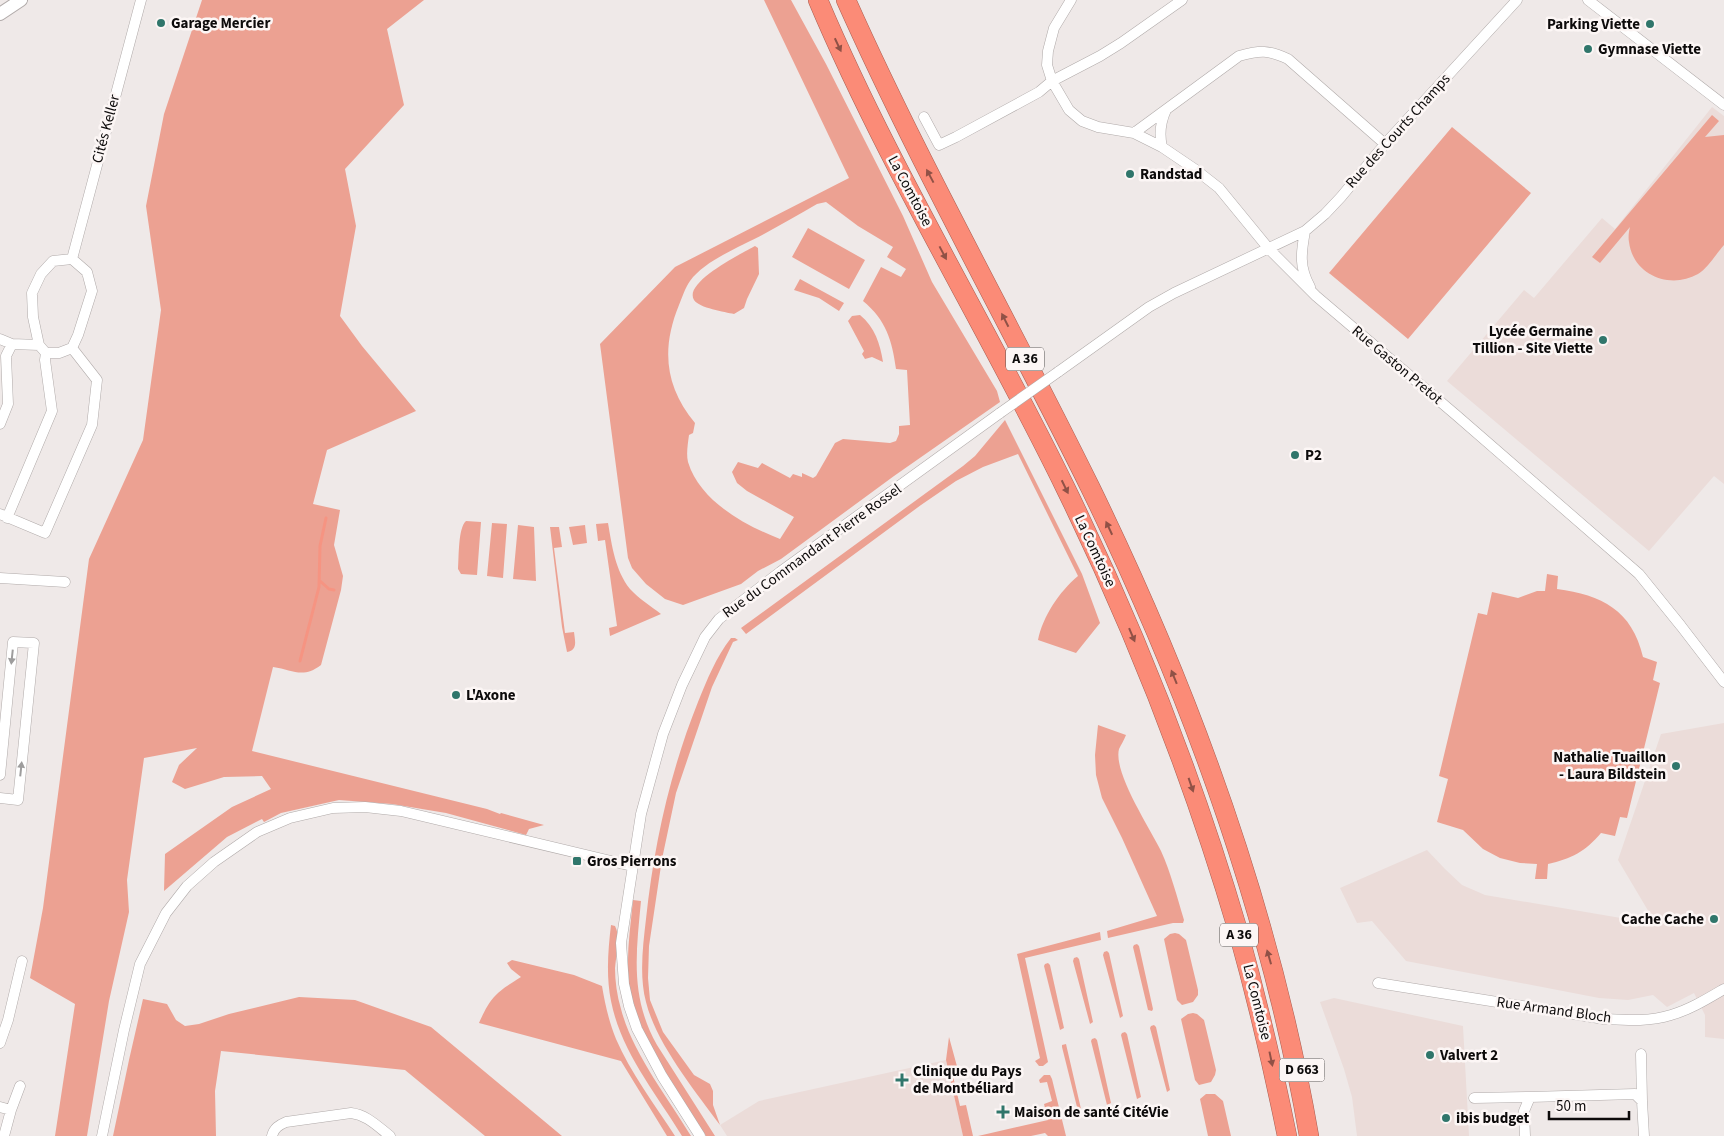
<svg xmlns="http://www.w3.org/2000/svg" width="1724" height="1136" viewBox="0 0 1724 1136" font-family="'Source Sans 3',sans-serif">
<rect width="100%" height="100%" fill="#efe9e8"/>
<!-- built -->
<path fill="#ebdcd9" d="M 1712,107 L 1724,116 L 1724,484 L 1714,476 L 1649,551 L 1447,381 L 1524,290 L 1534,298 L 1602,218 L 1615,229 Z
M 1724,723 L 1724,1039 L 1705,1037 L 1705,1015 L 1694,993 L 1667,1007 L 1653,995 L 1628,1000 L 1599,998 L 1406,961 L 1372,921 L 1357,923 L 1340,888 L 1427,850 L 1445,869 L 1462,885 L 1485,895 L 1656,924 L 1618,860 L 1661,734 Z
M 1334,998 L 1463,1026 L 1469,1136 L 1357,1136 L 1352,1097 L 1344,1069 L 1320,1002 Z
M 946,1060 L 963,1136 L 727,1136 L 720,1125 L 759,1101 Z"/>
<!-- green -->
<path fill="#eca192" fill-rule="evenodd" d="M 202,0 L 424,0 L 387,29 L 404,105 L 345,169 L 356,226 L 340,316 L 362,346 L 416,411 L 327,450 L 313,504 L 340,510 L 334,545 L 343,576 L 341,590 L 321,665 C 303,679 293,670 273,667 L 252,751 L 487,809 L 500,814 L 501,813 L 544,825 L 529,829 L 526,835 L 446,813 L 392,804 L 339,800 L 281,813 L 264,822 L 262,819 L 227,837 L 164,891 L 165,854 L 232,807 L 271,789 L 262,776 L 224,777 L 185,789 L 172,782 L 179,765 L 197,748 L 144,758 L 127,880 L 129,912 L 109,1001 L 87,1136 L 55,1136 L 75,1004 L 30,978 L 43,908 L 89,559 L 143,440 L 161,310 L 146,206 L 164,114 Z
M 764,0 L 791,0 L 826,64 L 903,216 L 932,282 L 997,391 L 1000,402 L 894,476 L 781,559 L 758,571 L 741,584 L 683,605 L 665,599 L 646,584 L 632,568 L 628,558 L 600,344 L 675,267 L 849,178 ZM 826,202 L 858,226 L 893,247 L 887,257 L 906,269 L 901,277 L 881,267 L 863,301 C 886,320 892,340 896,369 L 907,370 L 910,425 L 899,426 L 899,434 L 896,441 L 890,443 L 843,439 L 835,443 L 816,476 L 813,478 L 802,473 L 802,477 L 793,474 L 790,478 L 762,463 L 758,468 L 738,462 L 732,472 L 737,483 L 747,491 L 794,517 L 780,539 C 744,525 700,501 688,462 C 686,454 688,443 689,435 L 693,433 L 695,423 C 665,387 661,349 679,305 C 682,298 685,288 690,281 C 705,260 742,246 764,234 C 782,224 800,214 817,204 Z
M 1712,115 L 1719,121 L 1705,137 L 1724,135 L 1724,245 C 1716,254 1708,268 1698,274 C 1670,290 1633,275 1629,242 C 1628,237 1629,231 1630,227 L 1600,263 L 1592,257 Z
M 1452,127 L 1531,193 L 1408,339 L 1329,273 Z
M 808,228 L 865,260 L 849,289 L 792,257 Z
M 755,246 L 758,248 L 759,274 L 747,299 L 744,308 L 734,314 C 725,312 699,308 694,300 C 683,282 743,253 755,246 Z
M 800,279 L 844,303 L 839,311 L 819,298 L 794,290 Z
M 860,315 C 875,327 880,344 883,362 L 872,357 L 865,359 L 862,354 L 864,351 L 848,321 L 852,316 Z
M 1005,420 L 1082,574 L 1100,623 L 1076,653 L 1038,640 C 1043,616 1059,592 1078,576 L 1018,454 L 983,467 L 956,481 L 921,505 L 746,634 L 741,628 L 963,466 L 975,456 Z
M 466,521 L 481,522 L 477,575 L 461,574 L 458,569 C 459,557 458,528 466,521 Z
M 492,523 L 507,524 L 503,578 L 487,576 Z
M 608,523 C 612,546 615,570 630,589 C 639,599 651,606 661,614 L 610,636 L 609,628 L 617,626 L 605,540 L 598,541 L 596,524 Z
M 518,525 L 534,527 L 536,581 L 513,579 Z
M 585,525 L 587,543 L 573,545 L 569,527 Z
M 550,527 L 559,527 L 562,547 L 554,548 L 565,633 L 574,632 C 575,641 578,650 567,652 L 562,627 Z
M 1547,574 L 1558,576 L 1557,589 C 1602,595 1632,610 1643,657 L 1657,662 L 1653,680 L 1660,683 L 1627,818 L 1620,817 L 1615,836 L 1601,833 C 1586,851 1571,859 1548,864 L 1547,879 L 1535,879 L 1537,864 L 1520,863 L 1500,858 L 1483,849 L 1463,830 L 1437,822 L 1448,779 L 1439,776 L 1478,613 L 1487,615 L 1492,592 L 1518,598 L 1537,591 L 1545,591 Z
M 731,638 L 735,638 L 738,640 L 733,642 L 712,687 L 676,793 L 662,859 L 649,946 L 648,978 L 650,1000 L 663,1032 L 694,1075 L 710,1084 L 713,1091 L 713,1105 L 720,1125 C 695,1091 656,1043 646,1002 C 639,976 643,945 646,919 C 654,844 670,772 698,702 C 707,680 716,657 731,638 Z
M 1098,725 L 1126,735 C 1124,740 1121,745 1119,749 C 1113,773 1150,828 1161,851 C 1171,873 1177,897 1184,920 L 1183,923 L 1173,923 L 1108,938 L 1107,931 L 1157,916 L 1122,838 L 1102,798 L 1096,775 L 1095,755 Z
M 633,900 L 641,901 C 636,954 630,997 657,1045 L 715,1136 L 706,1136 C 680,1095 637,1040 630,992 C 625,962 630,931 633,900 Z
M 611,925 L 615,926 C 621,937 616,955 615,968 C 615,981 617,996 621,1009 C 632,1052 668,1098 691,1136 L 682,1136 C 656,1093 621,1052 611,1001 C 606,976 608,950 611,925 Z
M 1100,932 L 1101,940 L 1025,958 L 1048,1062 L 1043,1066 L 1039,1066 L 1035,1061 L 1040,1058 L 1017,954 Z
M 1175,933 L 1179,934 L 1186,940 L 1198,990 L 1198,995 L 1193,1002 L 1182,1005 L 1177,1000 L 1164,939 L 1170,934 Z
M 1137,944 L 1139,946 L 1153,1009 L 1152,1011 L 1148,1010 L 1133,947 L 1134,945 Z
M 1107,951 L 1109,953 L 1123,1016 L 1120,1018 L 1103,955 L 1104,952 Z
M 1077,957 L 1079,959 L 1093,1022 L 1090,1024 L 1073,961 L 1074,958 Z
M 512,960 L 574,975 L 602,986 C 605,1004 609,1022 616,1039 C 630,1072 655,1105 675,1136 L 667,1136 L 621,1061 L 479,1023 C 491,996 497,992 521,977 L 511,969 L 507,963 Z
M 1048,963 L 1050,965 L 1064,1028 L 1060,1030 L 1044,966 L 1045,964 Z
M 299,997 L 355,1000 L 431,1027 L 562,1136 L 485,1136 L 405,1070 L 221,1051 L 215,1091 L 216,1136 L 113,1136 L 129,1060 L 143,999 L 167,1004 L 176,1020 L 185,1026 L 199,1024 L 229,1014 Z
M 1193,1013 L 1197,1014 L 1204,1020 L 1216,1070 L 1215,1075 L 1211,1082 L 1199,1085 L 1195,1080 L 1181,1019 L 1188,1014 Z
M 1154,1025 L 1156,1027 L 1170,1090 L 1167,1092 L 1150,1028 L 1151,1026 Z
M 1125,1032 L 1127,1034 L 1141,1097 L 1137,1099 L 1121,1035 L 1122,1033 Z
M 949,1037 L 958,1070 L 952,1072 L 960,1106 L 966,1105 L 973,1136 L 963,1136 L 946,1060 Z
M 1095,1038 L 1097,1040 L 1111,1103 L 1107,1105 L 1091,1041 L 1092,1039 Z
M 1066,1044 L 1081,1109 L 1078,1111 L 1062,1047 L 1062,1045 Z
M 1044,1075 L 1050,1075 L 1052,1079 L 1066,1136 L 1048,1136 L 1045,1133 L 1031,1136 L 978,1136 L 1048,1120 L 1044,1104 L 1052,1101 L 1047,1082 L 1040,1083 L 1039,1080 Z
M 1206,1094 L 1215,1094 L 1223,1101 L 1231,1136 L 1208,1136 L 1200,1099 Z"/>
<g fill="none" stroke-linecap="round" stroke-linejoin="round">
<!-- stream -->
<path stroke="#f69482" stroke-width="3" d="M 320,581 L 329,589 L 334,590
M 300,661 L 319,587 L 320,546 L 326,518"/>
<defs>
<path id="minor" d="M 1071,0 L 1054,28 L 1048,51 L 1047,65 L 1052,81 L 1069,110 L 1082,121 L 1098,127 L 1134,133 L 1162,147 L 1196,170 L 1219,188 L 1269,249 L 1316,296 L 1456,415 L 1639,574 L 1681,626 L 1724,682
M 1588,0 L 1724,105
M 924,117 L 939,145 L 956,137 L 1039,92 L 1052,81 L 1100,56 L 1121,43 L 1182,0
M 1134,133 L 1239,56 C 1261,50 1268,50 1288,59 L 1385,144
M 1162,147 C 1159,134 1160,123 1166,110
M 1305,231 C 1301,253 1299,267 1310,287
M 0,339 L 12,344
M 46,353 L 59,353 L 72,348 L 78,335 L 92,291 L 87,272 L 72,259
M 1058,372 L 1149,307 L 1174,293 L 1305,231 L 1325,214 L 1341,197 L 1385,144 L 1517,0
M 0,424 L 8,404 L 6,356 L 12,344 L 39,345
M 0,514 L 45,533 L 92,425 L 97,380 L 72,348
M 7,518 L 52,411 L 45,360 L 46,353 L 39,345 L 33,317 L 32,293 L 41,274 L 53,261 L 72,259 L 141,0
M 0,578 L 65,582
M 0,775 L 13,642 L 34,643 L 18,800 L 0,798
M 1378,983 L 1604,1019 C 1625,1020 1649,1022 1671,1015 C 1689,1010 1707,999 1724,989
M 0,1043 L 8,1020 L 22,961
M 1641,1054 L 1642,1101
M 1474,1098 L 1530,1097
M 0,1107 L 11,1110 L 4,1136
M 11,1110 L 20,1086
M 102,1136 L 124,1030 L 140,964 L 166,913 L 187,886 L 214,862 L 257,832 L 290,818 L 333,808 L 365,807 L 401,811 L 632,866
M 272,1136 C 274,1128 279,1125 286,1122 L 351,1113 C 367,1115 377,1126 390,1136
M 700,1136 L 662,1076 L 637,1029 L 629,1006 L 624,984 L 621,943 L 641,814 L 663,734 L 682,685 L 705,637 L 719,619 L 780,572 L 1000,413
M 1525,1136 L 1524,1111 L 1530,1097 L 1635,1094 L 1642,1101 L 1644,1136"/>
<path id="tertiary" d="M 0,14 L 21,0"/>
<path id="motorway" d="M 818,0 C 889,168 985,323 1065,487 C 1135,630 1193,778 1238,931 C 1257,999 1273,1067 1287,1136
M 846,0 C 920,166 1010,324 1090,487 C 1190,692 1270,911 1309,1136"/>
</defs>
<!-- minor casing -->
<use href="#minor" stroke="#b0aaa9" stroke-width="11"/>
<!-- tertiary casing -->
<use href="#tertiary" stroke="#b0aaa9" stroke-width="14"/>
<!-- motorway casing -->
<use href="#motorway" stroke="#a85e51" stroke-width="20"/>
<!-- minor -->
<use href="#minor" stroke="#fff" stroke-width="10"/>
<!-- tertiary -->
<use href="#tertiary" stroke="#fff" stroke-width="12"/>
<!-- motorway -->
<use href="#motorway" stroke="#fb8b77" stroke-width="19"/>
<defs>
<path id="minor-bridge" d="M 1000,413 L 1058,372"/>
</defs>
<!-- minor-bridge casing -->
<use href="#minor-bridge" stroke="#b0aaa9" stroke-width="11" stroke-linecap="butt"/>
<!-- minor-bridge -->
<use href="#minor-bridge" stroke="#fff" stroke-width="10"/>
</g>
<!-- one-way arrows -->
<defs><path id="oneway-solid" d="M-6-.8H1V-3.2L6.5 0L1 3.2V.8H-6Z" transform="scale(1.25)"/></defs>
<g fill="#905146">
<use href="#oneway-solid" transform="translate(838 45) rotate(65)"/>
<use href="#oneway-solid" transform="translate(930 176) rotate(-118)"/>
<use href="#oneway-solid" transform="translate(943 253) rotate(62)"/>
<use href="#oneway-solid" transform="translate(1005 320) rotate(-117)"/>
<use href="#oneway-solid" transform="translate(1065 487) rotate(64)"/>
<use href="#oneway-solid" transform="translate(1109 528) rotate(-115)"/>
<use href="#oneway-solid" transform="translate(1132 635) rotate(67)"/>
<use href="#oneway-solid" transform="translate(1174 677) rotate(-112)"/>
<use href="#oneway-solid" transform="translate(1191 785) rotate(71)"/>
<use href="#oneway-solid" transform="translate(1269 957) rotate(-106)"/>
<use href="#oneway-solid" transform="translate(1271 1059) rotate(78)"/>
</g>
<g fill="#9e9d9d">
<use href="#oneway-solid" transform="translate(12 657) rotate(96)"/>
<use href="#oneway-solid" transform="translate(21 769) rotate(-84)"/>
</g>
<!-- markers -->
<g fill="#30766b" stroke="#fcf6f5" stroke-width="2">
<circle cx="161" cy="23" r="5"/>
<circle cx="1650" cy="24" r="5"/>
<circle cx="1588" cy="49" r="5"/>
<circle cx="1130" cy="174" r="5"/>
<circle cx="1603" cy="340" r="5"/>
<circle cx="1295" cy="455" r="5"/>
<circle cx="456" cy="695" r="5"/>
<circle cx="1676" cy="766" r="5"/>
<rect x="572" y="856" width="10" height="10" rx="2.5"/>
<circle cx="1714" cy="919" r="5"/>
<circle cx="1430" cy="1055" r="5"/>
<path d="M899.5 1072.5h5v5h5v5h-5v5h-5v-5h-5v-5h5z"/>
<path d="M1000.5 1104.5h5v5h5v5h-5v5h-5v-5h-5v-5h5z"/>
<circle cx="1446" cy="1118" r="5"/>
</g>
<g text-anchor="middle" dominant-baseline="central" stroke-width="5" stroke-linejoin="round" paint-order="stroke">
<!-- shield labels -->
<g fill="#fcf6f5" stroke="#555251" stroke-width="1">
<rect x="1006" y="347.5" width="38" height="23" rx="4"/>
<rect x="1220" y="923.5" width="38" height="23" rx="4"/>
<rect x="1279.5" y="1058.5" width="45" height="23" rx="4"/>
</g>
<g font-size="14" font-weight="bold" fill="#0d0b0b">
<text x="1025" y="359">A 36</text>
<text x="1239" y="935">A 36</text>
<text x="1302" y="1070">D 663</text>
</g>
<!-- poi labels -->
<g font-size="15" font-weight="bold" fill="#0d0b0b" stroke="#fcf6f5" text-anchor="start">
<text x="171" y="23">Garage Mercier</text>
<text x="1640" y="24" text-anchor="end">Parking Viette</text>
<text x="1598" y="49">Gymnase Viette</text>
<text x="1140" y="174">Randstad</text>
<text x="1593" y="331" text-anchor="end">Lycée Germaine<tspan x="1593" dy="17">Tillion - Site Viette</tspan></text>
<text x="1305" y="455">P2</text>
<text x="466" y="695">L'Axone</text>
<text x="1666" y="757" text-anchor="end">Nathalie Tuaillon<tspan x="1666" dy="17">- Laura Bildstein</tspan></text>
<text x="587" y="861">Gros Pierrons</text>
<text x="1704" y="919" text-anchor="end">Cache Cache</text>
<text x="1440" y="1055">Valvert 2</text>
<text x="913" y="1071">Clinique du Pays<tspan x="913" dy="17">de Montbéliard</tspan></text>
<text x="1014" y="1112">Maison de santé CitéVie</text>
<text x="1456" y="1118">ibis budget</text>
</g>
<!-- street labels -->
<g font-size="15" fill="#0d0b0b" stroke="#fcf6f5">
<text transform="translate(106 129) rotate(-75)">Cités Keller</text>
<text transform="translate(1398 131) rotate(-48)">Rue des Courts Champs</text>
<text transform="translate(910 191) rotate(62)">La Comtoise</text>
<text transform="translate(1397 365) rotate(40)">Rue Gaston Pretot</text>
<text transform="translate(812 551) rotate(-36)">Rue du Commandant Pierre Rossel</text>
<text transform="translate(1095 551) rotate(65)">La Comtoise</text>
<text transform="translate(1257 1002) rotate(76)">La Comtoise</text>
<text transform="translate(1554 1010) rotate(8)">Rue Armand Bloch</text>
</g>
</g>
<!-- scale -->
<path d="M1549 1111v8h80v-8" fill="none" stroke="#0d0b0b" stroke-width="2.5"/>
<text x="1556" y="1111" font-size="15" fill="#0d0b0b" stroke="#fcf6f5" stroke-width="4" paint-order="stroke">50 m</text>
</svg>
